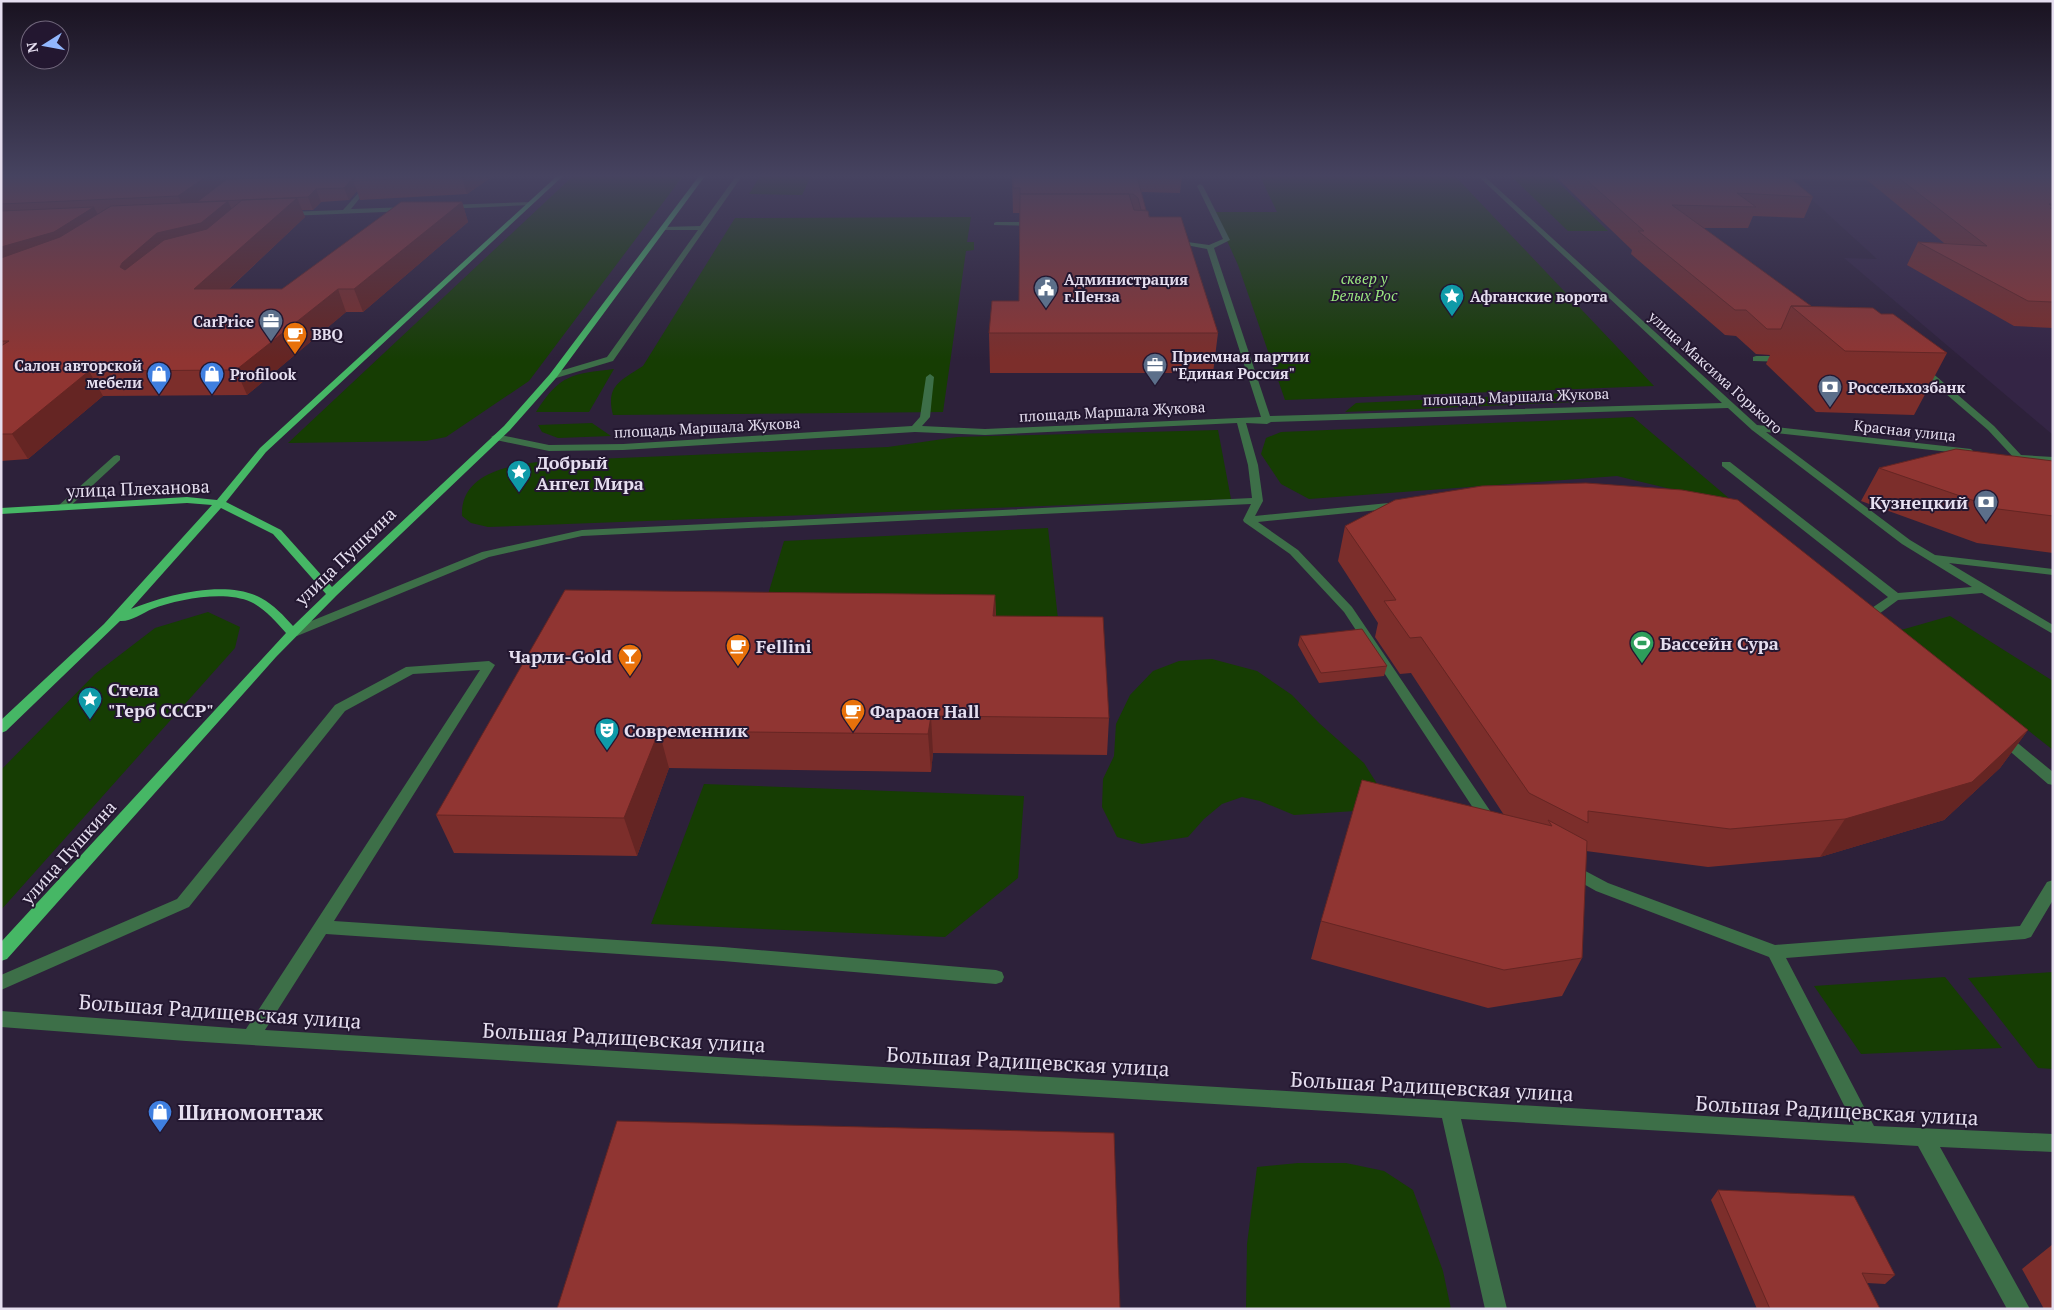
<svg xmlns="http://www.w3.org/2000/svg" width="2054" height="1310" viewBox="0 0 2054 1310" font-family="'PT Serif',serif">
<rect width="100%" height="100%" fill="#2d213a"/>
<!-- built -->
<path fill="#342545" d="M 1797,186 L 1954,188 L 2053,202 L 2053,435 L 1844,258 L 1877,259 Z"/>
<!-- green -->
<path fill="#163d03" d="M 573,176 L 683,176 L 529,381 L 446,437 L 426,441 L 288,443 Z
M 760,176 L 811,176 L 802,195 L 749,194 Z
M 1260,176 L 1455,176 L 1654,386 L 1285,400 L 1238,265 L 1214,212 L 1277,212 Z
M 1511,176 L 1552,176 L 1608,231 L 1568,231 Z
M 971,217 L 967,242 L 974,242 L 974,250 L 966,251 L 943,412 L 613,415 C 605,385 622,380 643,366 L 735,218 Z
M 614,369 L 589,412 L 536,412 C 560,374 572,374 614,369 Z
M 1589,392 L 1598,401 L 1345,412 L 1356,403 Z
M 1633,417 L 1737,505 L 1617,476 L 1309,499 L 1281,484 L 1261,454 L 1266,438 L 1281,432 Z
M 592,423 L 611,436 L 558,438 L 542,432 L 538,425 Z
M 1218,430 L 1231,499 L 488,527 L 471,523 L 462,516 C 460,471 514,464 548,461 L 888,447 L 957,437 Z
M 1048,528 L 1059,628 L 758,628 L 784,541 Z
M 208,612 L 240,627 L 235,648 L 1,910 L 1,770 L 95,674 L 155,628 Z
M 1950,616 L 2053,681 L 2053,750 L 1901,630 Z
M 1212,659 L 1257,671 L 1292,695 L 1319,723 L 1364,763 L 1379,787 L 1355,811 L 1294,815 L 1260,801 L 1242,797 L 1222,804 L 1204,819 L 1188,837 L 1142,844 L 1117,837 L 1102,807 L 1103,779 L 1114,756 L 1116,724 L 1130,695 L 1153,671 L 1179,661 Z
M 704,784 L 1024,796 L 1018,878 L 945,937 L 651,924 Z
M 2053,972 L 2053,1069 L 2038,1068 L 1968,978 Z
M 1945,977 L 2002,1048 L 1861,1054 L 1814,986 Z
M 1298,1163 L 1346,1163 L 1384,1171 L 1413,1190 L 1443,1271 L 1451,1309 L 1246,1309 L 1247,1244 L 1257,1167 Z"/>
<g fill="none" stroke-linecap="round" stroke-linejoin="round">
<!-- minor -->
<path fill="#3d6f48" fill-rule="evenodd" d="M 736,176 L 742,176 L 613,361 L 556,378 L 550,378 L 550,374 L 607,357 L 698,230 L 665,230 L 663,229 L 663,227 L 700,226 Z
M 1478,176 L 1484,176 L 1757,425 L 1971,449 L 1973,451 L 1968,454 L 1766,432 L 1910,540 L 1935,555 L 2053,569 L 2053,575 L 1949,563 L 2053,625 L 2053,634 L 1982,593 L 1898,600 L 1868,622 L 1860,622 L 1858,619 L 1860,616 L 1888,597 L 1722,466 L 1722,462 L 1730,462 L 1898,593 L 1972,587 L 1902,544 L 1752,430 L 1728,408 L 1271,422 L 1267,424 L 1246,423 L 1258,465 L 1263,501 L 1255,516 L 1399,502 L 1404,505 L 1399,508 L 1258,522 L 1298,550 L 1352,607 L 1495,818 L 1497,822 L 1495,826 L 1490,827 L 1485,826 L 1344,612 L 1290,554 L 1244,522 L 1243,520 L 1251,504 L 582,536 L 489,557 L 297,636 L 293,637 L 287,633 L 289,630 L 482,552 L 582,530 L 1252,498 L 1248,465 L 1237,423 L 985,435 L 915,432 L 623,450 L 549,451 L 496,440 L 491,437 L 496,434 L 549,445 L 623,444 L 912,426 L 920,417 L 926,377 L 930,374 L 934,377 L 930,417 L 922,426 L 985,429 L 1261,417 L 1207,249 L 1170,242 L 1173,240 L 1209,245 L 1223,239 L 1197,186 L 1200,184 L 1203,186 L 1230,240 L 1214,248 L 1270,416 L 1722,403 Z
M 369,181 L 372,183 L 351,209 L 408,207 L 411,209 L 408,211 L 288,216 L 285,214 L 288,212 L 343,210 Z
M 531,202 L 529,205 L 446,209 L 443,207 L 446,205 Z
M 996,222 L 1036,222 L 1039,224 L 1036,226 L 994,225 L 994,223 Z
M 1756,356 L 1784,356 L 1788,359 L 1784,362 L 1753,361 L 1753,357 Z
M 1917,365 L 1923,365 L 1994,426 L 2021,455 L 2053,457 L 2053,463 L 2015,459 L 1988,430 L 1917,369 Z
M 117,455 L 120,456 L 120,460 L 66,510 L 58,510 L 58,506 L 114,456 Z
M 489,661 L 495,665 L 334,921 L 723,947 L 996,970 L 1002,972 L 1004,977 L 1002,982 L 996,984 L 723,961 L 326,934 L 265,1030 L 1854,1125 L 1769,957 L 1596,891 L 1566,874 L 1563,870 L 1566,866 L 1571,864 L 1576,866 L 1608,883 L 1775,945 L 2020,926 L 2047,882 L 2053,880 L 2053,900 L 2031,937 L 2025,939 L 1786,958 L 1874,1126 L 2053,1134 L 2053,1152 L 1940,1147 L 2030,1309 L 2007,1309 L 1918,1146 L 1461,1119 L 1507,1309 L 1485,1309 L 1442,1118 L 186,1041 L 1,1027 L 1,1011 L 246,1029 L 480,670 L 413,674 L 345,711 L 189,907 L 1,990 L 1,975 L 177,899 L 335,705 L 406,667 Z
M 2003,733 L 2008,735 L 2053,772 L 2053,785 L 2048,784 L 1998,741 L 1996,738 L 1998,735 Z"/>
<!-- major -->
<path fill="#46b765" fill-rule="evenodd" d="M 557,176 L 563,176 L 266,452 L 226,502 L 281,530 L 332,587 L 504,426 L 550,374 L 699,176 L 705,176 L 556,378 L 510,430 L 336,596 L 276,657 L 7,959 L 1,961 L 1,942 L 286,633 C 276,622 265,609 251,602 C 225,590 178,599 152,609 C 143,613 130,622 120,621 L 6,731 L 1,733 L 1,720 L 104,624 L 212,505 L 187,503 L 1,514 L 1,508 L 187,497 L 217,500 L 260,448 ZM 221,508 L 273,534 L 326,594 L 293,626 C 284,616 274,605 261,598 C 226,579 166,595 131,609 Z"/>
</g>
<!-- wall -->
<path fill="#7c2e2b" d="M 1,176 L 493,176 L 467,194 L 360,200 L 357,191 L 349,200 L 321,202 L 313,210 L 302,210 L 305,217 L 229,289 L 282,289 L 462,202 L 468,222 L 363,312 L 346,312 L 247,395 L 103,396 L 28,459 L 1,461 Z
M 1012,176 L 1182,176 L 1180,193 L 1141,192 L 1146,210 L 1218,333 L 1213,373 L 990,373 L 989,333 L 1019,301 L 1020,213 L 1013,213 Z
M 1555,176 L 2053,176 L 2053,328 L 2014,326 L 1907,265 L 1918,242 L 1944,243 L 1867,180 L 1792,179 L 1813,197 L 1804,218 L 1753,216 L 1748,228 L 1703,228 L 1811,306 L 1881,314 L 1947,353 L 1914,415 L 1816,412 L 1766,364 L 1770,355 L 1756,354 L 1736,336 L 1725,335 L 1631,254 L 1632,250 Z
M 2053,461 L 2053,553 L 1977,543 L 1861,501 L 1879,468 Z
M 1345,526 L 2028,730 L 2000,768 L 1944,820 L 1820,857 L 1708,867 L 1586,851 L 1582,958 L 1562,996 L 1488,1008 L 1311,959 L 1321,921 L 1504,815 L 1411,673 L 1400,674 L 1375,637 L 1378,623 L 1338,561 Z
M 995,595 L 996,616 L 1109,718 L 1107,755 L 933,753 L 931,772 L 669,768 L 637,856 L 454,853 L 436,815 Z
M 1300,636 L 1387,666 L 1384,676 L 1319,683 L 1298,645 Z
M 1718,1190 L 1895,1275 L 1885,1284 L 1867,1283 L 1880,1309 L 1757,1309 L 1711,1200 Z
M 2053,1244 L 2053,1309 L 2044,1309 L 2022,1269 Z"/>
<!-- shaded-wall -->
<path fill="#652523" d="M 207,176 L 226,176 L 230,184 L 197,202 L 199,207 L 187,215 L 178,196 Z
M 355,176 L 356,176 L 357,180 L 353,181 L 357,191 L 349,200 L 344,188 Z
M 461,176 L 493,176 L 467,194 Z
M 316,189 L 321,202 L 313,210 L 308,197 Z
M 297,198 L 305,217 L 205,311 L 194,289 Z
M 228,201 L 237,221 L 133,285 L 120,267 L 122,263 L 157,233 Z
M 462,202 L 468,222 L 363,312 L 354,289 Z
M 94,207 L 104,227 L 1,276 L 1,247 Z
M 338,289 L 346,312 L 247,395 L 236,370 Z
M 89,371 L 103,396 L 28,459 L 12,434 Z
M 995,595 L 996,631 L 993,616 Z
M 931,716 L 933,753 L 931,772 L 928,734 Z
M 2028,730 L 2000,768 L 1944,820 L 1820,857 L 1845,819 Z
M 659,731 L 669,768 L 637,856 L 624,818 Z"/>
<!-- building -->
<path fill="#903532" stroke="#652523" d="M 1,176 L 170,176 L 187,177 L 188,176 L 207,176 L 178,196 L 1,204 Z
M 328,176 L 355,176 L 344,188 L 316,189 L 308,197 L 197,202 L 227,179 Z
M 357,176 L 457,176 L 353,181 Z
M 1013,176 L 1137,176 L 1146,210 L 1141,210 L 1138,198 L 1133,194 L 1020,194 L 1020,188 L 1013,188 Z
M 1582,176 L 1788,176 L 1813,197 L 1737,193 L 1756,207 L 1672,205 L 1811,306 L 1791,306 L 1781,329 L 1767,329 L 1746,310 L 1735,310 L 1638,231 L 1644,231 Z
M 1896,176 L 2053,176 L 2053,204 L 2049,204 L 2053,207 L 2053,208 L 2050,208 L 2053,210 L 2053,302 L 2028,301 L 1918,242 L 1987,246 Z
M 1020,194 L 1129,194 L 1134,210 L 1148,211 L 1149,217 L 1181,217 L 1218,333 L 989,333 L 992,301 L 1019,301 Z
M 297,198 L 194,289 L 282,289 L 401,202 L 462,202 L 354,289 L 338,289 L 236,370 L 89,371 L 12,434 L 1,434 L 1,346 L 9,341 L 1,341 L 1,258 L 60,237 L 111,206 L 228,201 L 201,223 L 157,233 L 122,263 L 120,267 L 125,270 L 164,240 L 207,229 L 242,200 Z
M 94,207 L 54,232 L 1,247 L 1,211 Z
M 1791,306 L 1873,308 L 1881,314 L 1893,314 L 1947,353 L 1845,351 Z
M 1956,449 L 2053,461 L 2053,516 L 1998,509 L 1879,468 Z
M 1586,483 L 1682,490 L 1738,500 L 2028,730 L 1972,782 L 1845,819 L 1730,829 L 1588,811 L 1588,823 L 1529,793 L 1421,637 L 1410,638 L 1384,601 L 1396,600 L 1345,526 L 1395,500 L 1482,486 Z
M 565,590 L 995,595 L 993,616 L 1103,617 L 1109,718 L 931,716 L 928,734 L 659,731 L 624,818 L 436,815 Z
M 1362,629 L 1387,666 L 1321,673 L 1300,636 Z
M 1362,780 L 1552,826 L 1548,820 L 1587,841 L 1582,958 L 1504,970 L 1321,921 Z
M 617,1121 L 1114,1133 L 1120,1309 L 557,1309 Z
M 1718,1190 L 1854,1196 L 1895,1275 L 1862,1273 L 1880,1309 L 1770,1309 Z"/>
<!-- sky -->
<linearGradient id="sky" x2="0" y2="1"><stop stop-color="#191220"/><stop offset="0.49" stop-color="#464360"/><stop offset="1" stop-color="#464360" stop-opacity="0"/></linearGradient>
<rect width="2054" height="359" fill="url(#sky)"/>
<!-- icons -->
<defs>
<symbol id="civic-pin" viewBox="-11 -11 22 30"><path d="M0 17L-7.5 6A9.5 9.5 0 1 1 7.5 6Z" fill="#5c6f8a" stroke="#231730"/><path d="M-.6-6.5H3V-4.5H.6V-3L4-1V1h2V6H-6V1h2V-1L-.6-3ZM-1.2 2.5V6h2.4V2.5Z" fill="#fff"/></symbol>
<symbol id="sight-pin" viewBox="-11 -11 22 30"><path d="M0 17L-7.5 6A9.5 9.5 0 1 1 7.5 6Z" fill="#0f9aa8" stroke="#231730"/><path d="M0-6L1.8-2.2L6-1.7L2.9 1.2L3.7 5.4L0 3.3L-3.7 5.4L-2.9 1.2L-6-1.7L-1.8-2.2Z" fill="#fff"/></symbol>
<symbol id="office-pin" viewBox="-11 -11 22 30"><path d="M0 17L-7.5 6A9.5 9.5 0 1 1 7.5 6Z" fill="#5c6f8a" stroke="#231730"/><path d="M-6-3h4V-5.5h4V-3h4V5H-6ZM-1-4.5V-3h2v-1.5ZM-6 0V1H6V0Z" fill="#fff"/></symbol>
<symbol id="cafe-pin" viewBox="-11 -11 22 30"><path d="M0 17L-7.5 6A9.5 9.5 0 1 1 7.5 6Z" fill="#e8710a" stroke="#231730"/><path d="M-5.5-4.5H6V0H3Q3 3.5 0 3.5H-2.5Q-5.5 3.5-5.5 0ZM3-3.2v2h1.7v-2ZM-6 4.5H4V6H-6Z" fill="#fff"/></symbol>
<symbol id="shop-pin" viewBox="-11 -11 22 30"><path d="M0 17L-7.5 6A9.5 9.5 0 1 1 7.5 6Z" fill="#3f7fe0" stroke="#231730"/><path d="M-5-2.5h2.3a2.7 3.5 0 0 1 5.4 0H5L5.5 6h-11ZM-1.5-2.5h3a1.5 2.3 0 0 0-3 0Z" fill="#fff"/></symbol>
<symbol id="bank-pin" viewBox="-11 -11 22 30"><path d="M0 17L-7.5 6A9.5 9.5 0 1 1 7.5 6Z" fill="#5c6f8a" stroke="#231730"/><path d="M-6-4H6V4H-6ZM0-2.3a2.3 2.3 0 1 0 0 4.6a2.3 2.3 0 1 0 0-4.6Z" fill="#fff"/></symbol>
<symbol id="stadium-pin" viewBox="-11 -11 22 30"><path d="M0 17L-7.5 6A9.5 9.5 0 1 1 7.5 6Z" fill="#2e9e5b" stroke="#231730"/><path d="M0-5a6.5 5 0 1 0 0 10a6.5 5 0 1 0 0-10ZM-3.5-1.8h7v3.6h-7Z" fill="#fff"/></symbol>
<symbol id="bar-pin" viewBox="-11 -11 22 30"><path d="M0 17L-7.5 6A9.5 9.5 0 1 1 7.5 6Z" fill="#e8710a" stroke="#231730"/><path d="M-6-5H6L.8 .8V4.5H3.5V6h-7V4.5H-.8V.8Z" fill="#fff"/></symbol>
<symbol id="theatre-pin" viewBox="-11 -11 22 30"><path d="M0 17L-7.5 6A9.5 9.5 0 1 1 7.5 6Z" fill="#0f9aa8" stroke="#231730"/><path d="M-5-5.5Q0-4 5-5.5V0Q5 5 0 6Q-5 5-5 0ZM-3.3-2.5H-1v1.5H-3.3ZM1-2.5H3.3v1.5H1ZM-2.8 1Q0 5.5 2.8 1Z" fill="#fff"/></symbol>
</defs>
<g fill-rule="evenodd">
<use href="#civic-pin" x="1032" y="274" width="28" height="38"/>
<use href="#sight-pin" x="1438" y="282" width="28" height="38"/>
<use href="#office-pin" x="257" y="307" width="28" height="38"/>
<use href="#cafe-pin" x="281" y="320" width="28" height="38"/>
<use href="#office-pin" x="1141" y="351" width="28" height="38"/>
<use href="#shop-pin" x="145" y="360" width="28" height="38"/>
<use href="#shop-pin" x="198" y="360" width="28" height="38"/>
<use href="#bank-pin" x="1816" y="373" width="28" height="38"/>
<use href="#sight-pin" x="505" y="458" width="28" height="38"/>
<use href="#bank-pin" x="1972" y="488" width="28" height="38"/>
<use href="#stadium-pin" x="1628" y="629" width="28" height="38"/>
<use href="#cafe-pin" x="724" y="632" width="28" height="38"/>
<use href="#bar-pin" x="616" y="642" width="28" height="38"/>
<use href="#sight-pin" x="76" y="685" width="28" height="38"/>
<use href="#cafe-pin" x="839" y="697" width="28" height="38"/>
<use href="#theatre-pin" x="593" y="716" width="28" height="38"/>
<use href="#shop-pin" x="146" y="1098" width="28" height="38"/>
</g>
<g text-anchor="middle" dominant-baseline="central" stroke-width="4" stroke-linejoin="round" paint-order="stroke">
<!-- far-park labels -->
<g font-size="15" font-style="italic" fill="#99e57f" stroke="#231730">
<text x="1364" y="278">сквер у<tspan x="1364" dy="17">Белых Рос</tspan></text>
</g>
<!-- far-poi labels -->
<g font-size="15" font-weight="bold" fill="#e5deef" stroke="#231730" text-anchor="start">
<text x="1064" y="279">Администрация<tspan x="1064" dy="17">г.Пенза</tspan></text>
<text x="1470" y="296">Афганские ворота</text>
<text x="254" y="321" text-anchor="end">CarPrice</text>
<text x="312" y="334">BBQ</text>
<text x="1172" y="356">Приемная партии<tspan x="1172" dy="17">"Единая Россия"</tspan></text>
<text x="142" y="365" text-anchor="end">Салон авторской<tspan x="142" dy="17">мебели</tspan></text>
<text x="230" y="374">Profilook</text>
<text x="1848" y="387">Россельхозбанк</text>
</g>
<!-- far-street labels -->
<g font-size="15" fill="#e5deef" stroke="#231730">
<text transform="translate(1716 372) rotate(42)">улица Максима Горького</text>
<text transform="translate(1516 396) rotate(-2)">площадь Маршала Жукова</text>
<text transform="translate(1112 411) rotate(-3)">площадь Маршала Жукова</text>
<text transform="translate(707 427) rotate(-3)">площадь Маршала Жукова</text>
<text transform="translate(1905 430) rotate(6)">Красная улица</text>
</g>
<!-- poi labels -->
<g font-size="18" font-weight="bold" fill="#e5deef" stroke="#231730" text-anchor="start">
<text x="536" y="462">Добрый<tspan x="536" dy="21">Ангел Мира</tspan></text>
<text x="1968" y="502" text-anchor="end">Кузнецкий</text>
<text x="1660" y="643">Бассейн Сура</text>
<text x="756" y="646">Fellini</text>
<text x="612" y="656" text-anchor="end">Чарли-Gold</text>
<text x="108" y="689">Стела<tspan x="108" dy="21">"Герб СССР"</tspan></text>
<text x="870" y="711">Фараон Hall</text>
<text x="624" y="730">Современник</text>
</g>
<!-- street labels -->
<g font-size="18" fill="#e5deef" stroke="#231730">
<text transform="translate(138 488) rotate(-2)">улица Плеханова</text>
<text transform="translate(345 556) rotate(-44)">улица Пушкина</text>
<text transform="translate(68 852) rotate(-48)">улица Пушкина</text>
</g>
<!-- near-street labels -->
<g font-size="21" fill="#e5deef" stroke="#231730">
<text transform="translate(220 1011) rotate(4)">Большая Радищевская улица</text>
<text transform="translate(624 1037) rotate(3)">Большая Радищевская улица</text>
<text transform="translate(1028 1061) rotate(3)">Большая Радищевская улица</text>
<text transform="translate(1432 1086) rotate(3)">Большая Радищевская улица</text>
<text transform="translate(1837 1110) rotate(3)">Большая Радищевская улица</text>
</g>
<!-- near-poi labels -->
<g font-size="21" font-weight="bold" fill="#e5deef" stroke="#231730" text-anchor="start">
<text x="178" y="1112">Шиномонтаж</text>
</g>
</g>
<!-- border -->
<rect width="2054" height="1310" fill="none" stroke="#e5deef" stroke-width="5"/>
<!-- north arrow -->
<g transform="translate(45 45) rotate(259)"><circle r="24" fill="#231730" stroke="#71677c"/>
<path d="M0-4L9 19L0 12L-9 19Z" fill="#92b7fd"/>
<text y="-8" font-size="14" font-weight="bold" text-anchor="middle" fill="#e5deef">N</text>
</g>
</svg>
